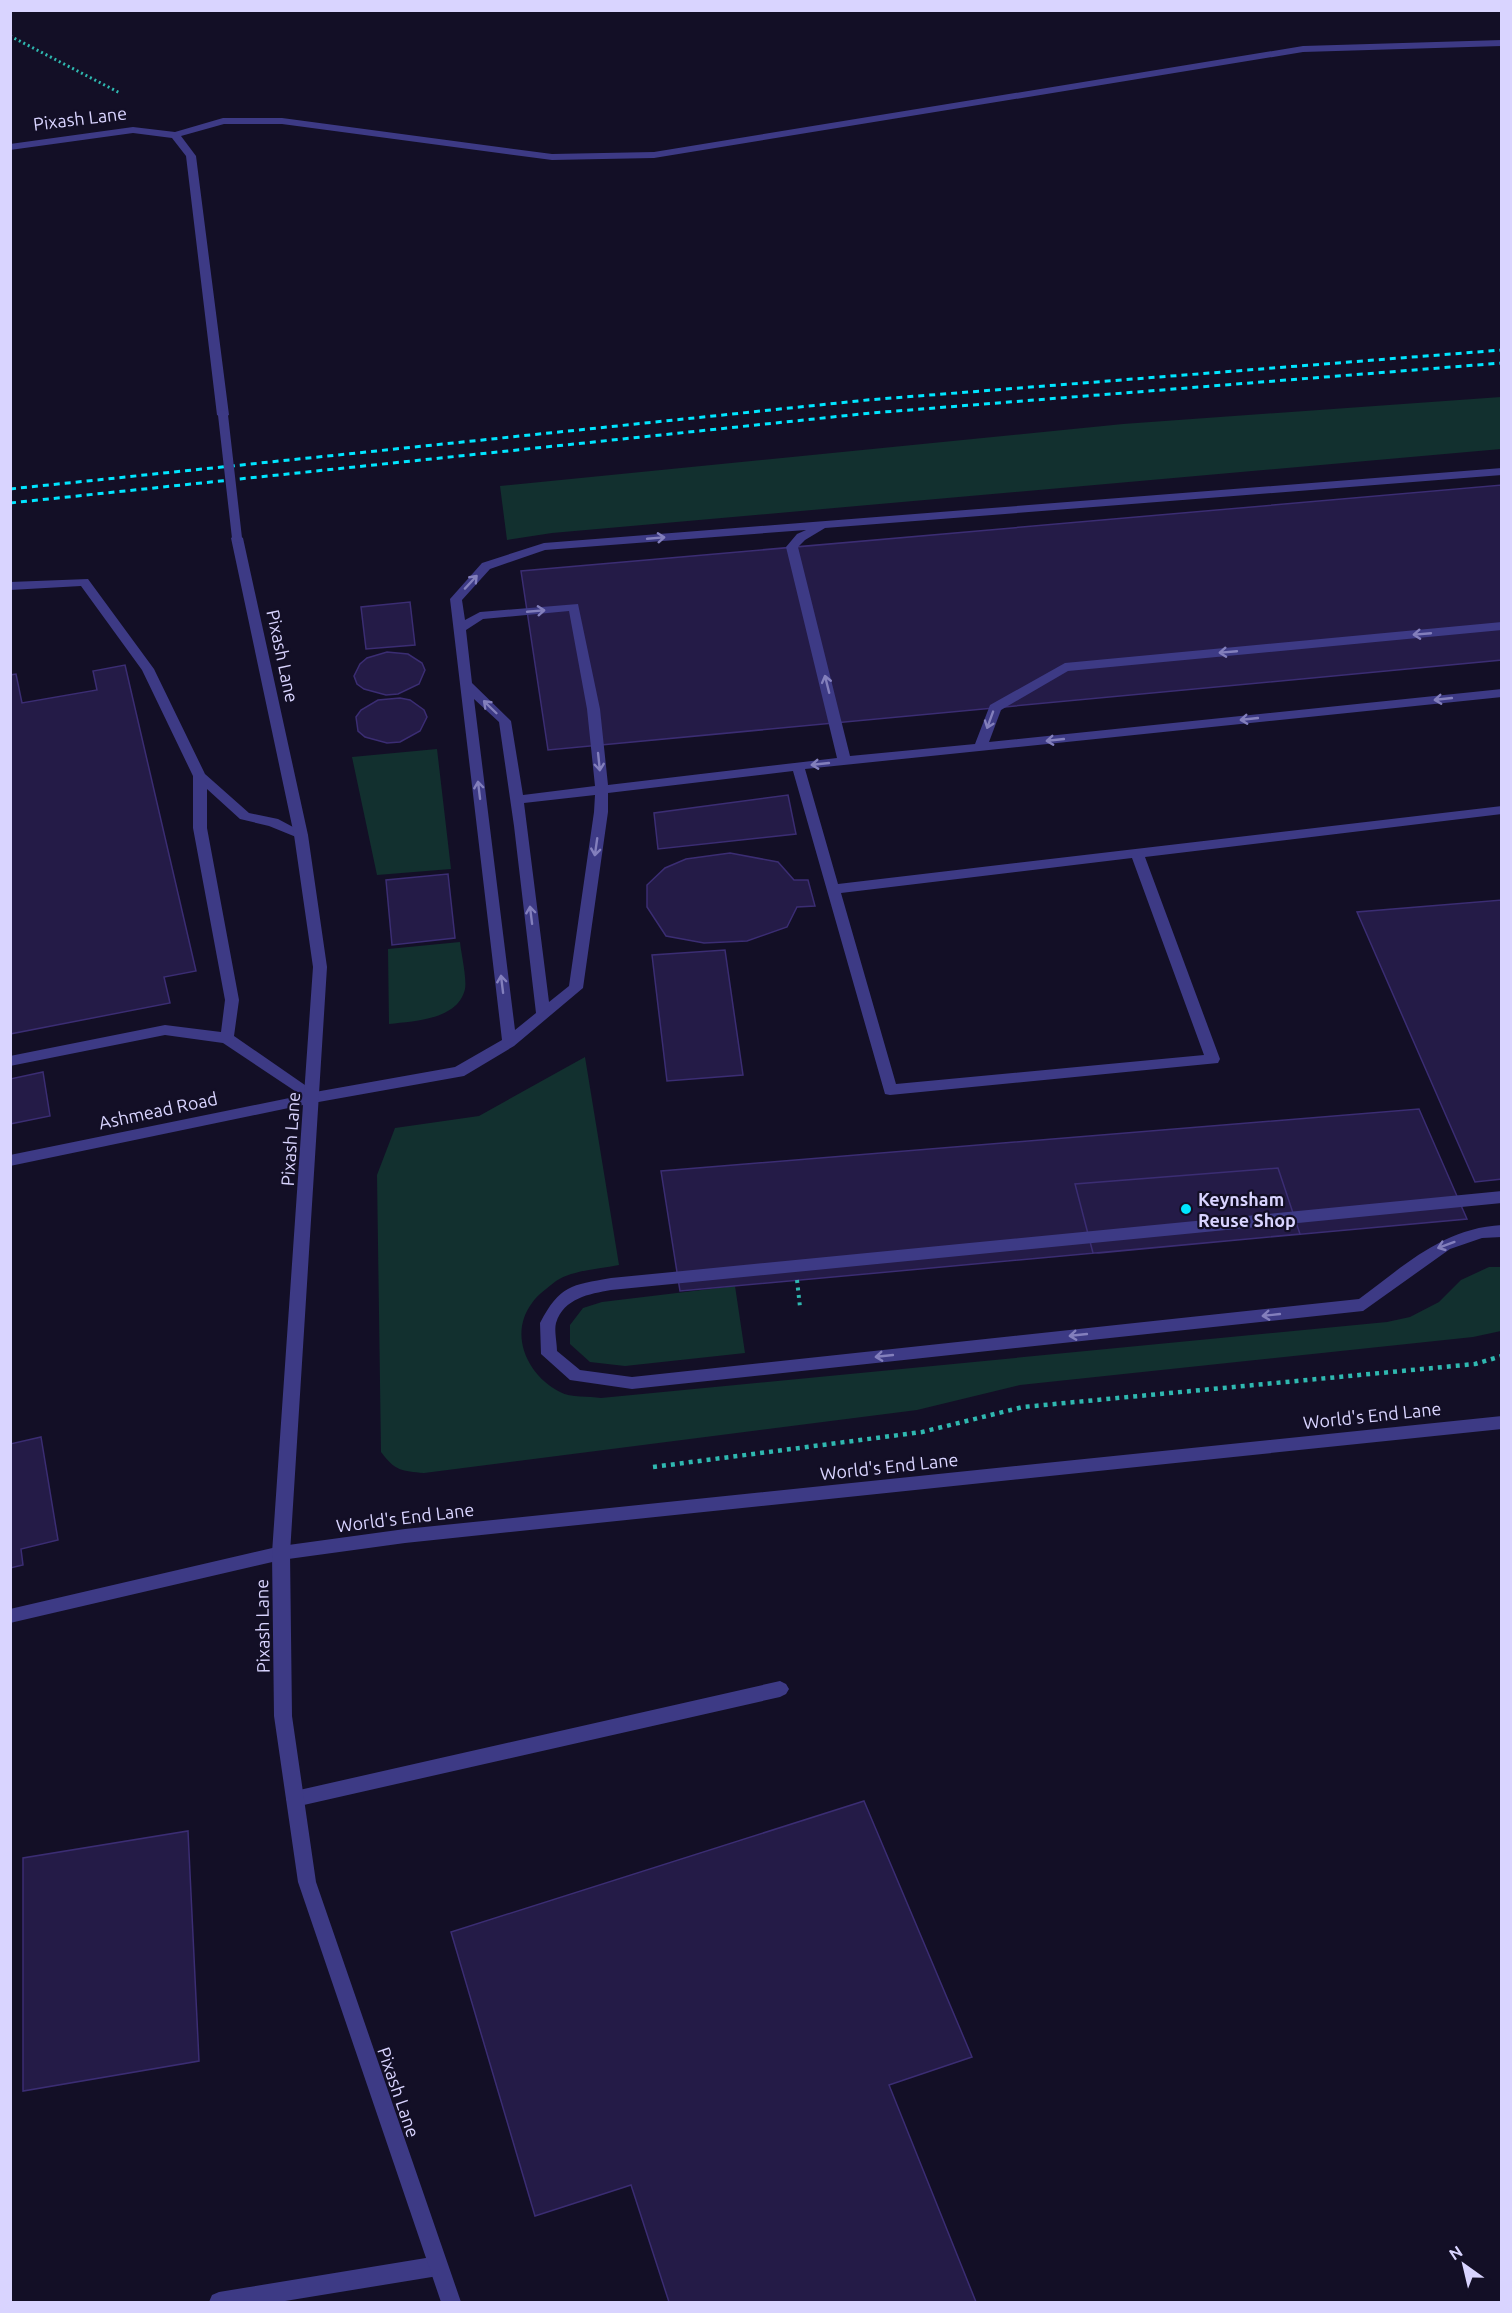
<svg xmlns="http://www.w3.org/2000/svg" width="1512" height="2313" viewBox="0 0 1512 2313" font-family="Ubuntu,sans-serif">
<rect width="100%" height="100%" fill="#130f26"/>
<!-- green -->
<path fill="#12302f" d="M 1501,397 L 1501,449 L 552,533 L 507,540 L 500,486 L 1123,424 Z
M 437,749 L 451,869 L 377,875 L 352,757 Z
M 460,942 C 461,953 467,978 465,989 C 458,1020 414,1021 389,1024 L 388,949 Z
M 585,1057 L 619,1265 C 599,1269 573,1270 556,1281 C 549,1287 537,1295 532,1303 C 508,1335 528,1376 560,1392 C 571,1398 589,1396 601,1398 L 1387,1322 L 1410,1317 L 1439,1302 L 1461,1280 L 1489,1267 L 1501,1267 L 1501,1331 L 1473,1337 L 1020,1385 L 917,1410 L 424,1473 C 402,1471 395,1471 381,1452 L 377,1175 L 395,1128 L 479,1116 Z
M 735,1286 L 745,1353 L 625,1366 L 590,1362 L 570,1344 L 570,1325 L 583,1308 L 602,1302 Z"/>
<!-- building -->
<path fill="#241b47" stroke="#3b2d73" stroke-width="1.5" d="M 1502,485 L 1502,660 L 548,750 L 521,571 Z
M 410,602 L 415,645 L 366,649 L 361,607 Z
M 387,652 L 408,654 L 422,663 L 425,670 L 419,684 L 398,694 L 386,695 L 364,689 L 357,684 L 354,676 L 360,664 L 367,658 Z
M 125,665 L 196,971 L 164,977 L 170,1003 L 10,1034 L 10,675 L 16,674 L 22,703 L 97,690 L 93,671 Z
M 400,698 L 410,700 L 424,710 L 427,717 L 420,731 L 400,742 L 387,743 L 365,737 L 358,731 L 356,717 L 361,710 L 378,700 Z
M 788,795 L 796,834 L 658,849 L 654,813 Z
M 730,853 L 778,862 L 794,880 L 808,880 L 815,906 L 797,907 L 787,927 L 747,941 L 704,943 L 666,936 L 647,907 L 647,885 L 665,868 L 686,859 Z
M 448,874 L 455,938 L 392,945 L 386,880 Z
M 1502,900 L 1502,1179 L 1475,1182 L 1357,912 Z
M 725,950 L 743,1075 L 667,1081 L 652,955 Z
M 43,1072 L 50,1116 L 10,1124 L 10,1079 Z
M 1419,1109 L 1467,1219 L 680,1291 L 661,1171 Z
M 1278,1168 L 1300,1234 L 1099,1253 L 1093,1253 L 1075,1184 Z
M 41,1437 L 58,1540 L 21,1549 L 23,1565 L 10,1568 L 10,1444 Z
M 864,1801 L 972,2057 L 889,2085 L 976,2302 L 669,2302 L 631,2185 L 535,2216 L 451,1932 Z
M 188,1831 L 199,2061 L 23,2091 L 23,1858 Z"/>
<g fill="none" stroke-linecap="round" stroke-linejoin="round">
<!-- path-far1 -->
<path stroke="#2fb8b0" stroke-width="3" stroke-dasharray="2 3" stroke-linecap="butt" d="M 10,36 L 120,93"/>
<!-- path -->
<path stroke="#2fb8b0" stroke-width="4.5" stroke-dasharray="4 5" stroke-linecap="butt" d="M 653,1467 L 922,1432 L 1023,1407 L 1475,1364 L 1502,1356"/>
<!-- lane -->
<path fill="#3d3a85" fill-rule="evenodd" d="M 1502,468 L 1502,475 L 825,528 L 805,540 L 798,547 L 850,756 L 975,744 L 990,705 L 1065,663 L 1502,622 L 1502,630 L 1068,671 L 1001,710 L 989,742 L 1502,689 L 1502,697 L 805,769 L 838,884 L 1502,806 L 1502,814 L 1145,857 L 1220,1059 L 1218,1063 L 890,1095 L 885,1094 L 793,771 L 608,793 L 608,812 L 583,988 L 514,1046 L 464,1076 L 313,1103 L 223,1043 L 165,1035 L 10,1066 L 10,1056 L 165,1025 L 221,1032 L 225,1000 L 193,828 L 193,776 L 142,670 L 81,586 L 10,590 L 10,582 L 88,579 L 154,669 L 205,774 L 249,813 L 278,819 L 308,835 L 301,839 L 269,826 L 240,819 L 207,789 L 207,828 L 239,1000 L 234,1036 L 315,1092 L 455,1067 L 502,1040 L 450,599 L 482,563 L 544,543 ZM 806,530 L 797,534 L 786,547 L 837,758 L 608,785 L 600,709 L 578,604 L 480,612 L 465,620 L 462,600 L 490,569 L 545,550 ZM 569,611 L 587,709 L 595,786 L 523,795 L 511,721 L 472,683 L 466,630 L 483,619 ZM 474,699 L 499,722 L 514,826 L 536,1013 L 515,1030 ZM 595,795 L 594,812 L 569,986 L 549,1002 L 524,803 ZM 1132,858 L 1204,1055 L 896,1084 L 841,893 Z
M 1502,1191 L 1502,1203 L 611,1290 C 589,1294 564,1298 556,1323 C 554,1330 557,1343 557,1351 L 580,1370 L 632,1377 L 1359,1299 C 1404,1266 1443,1228 1502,1225 L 1502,1237 L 1482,1238 L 1450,1249 L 1363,1311 L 632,1389 L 570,1380 L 541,1354 L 540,1323 C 560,1285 571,1285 611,1278 Z
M 1502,1416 L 1502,1429 L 405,1543 L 281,1560 L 10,1623 L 10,1609 L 281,1546 L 405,1529 Z
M 780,1681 L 786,1684 L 789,1689 L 786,1694 L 780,1697 L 295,1807 L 289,1805 L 286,1799 L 289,1793 L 295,1791 Z
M 438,2256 L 445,2259 L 448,2266 L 445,2273 L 438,2276 L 279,2302 L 209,2302 L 212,2295 L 219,2292 Z"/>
<!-- street -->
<path fill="#3d3a85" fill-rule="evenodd" d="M 1502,40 L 1502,46 L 1303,52 L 654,158 L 552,160 L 282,124 L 224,124 L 181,136 L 196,156 L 229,415 L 223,418 L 217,415 L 186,156 L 172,138 L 133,133 L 10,150 L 10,144 L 133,127 L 175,132 L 223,118 L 282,118 L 552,154 L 654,152 L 1303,46 Z
M 237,534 L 243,538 L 308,835 L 327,967 L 290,1553 L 292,1716 L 316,1882 L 461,2302 L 441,2302 L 298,1882 L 274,1716 L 272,1553 L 303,1105 L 10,1166 L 10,1155 L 304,1095 L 313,967 L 294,835 L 231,538 Z"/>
<!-- rail -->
<path stroke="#00e5ff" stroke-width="3" stroke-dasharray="6 5" stroke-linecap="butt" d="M 10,489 L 867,400 L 1502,350
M 10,503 L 871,413 L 1502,363"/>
<!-- path-bridge -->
<path stroke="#2fb8b0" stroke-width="4" stroke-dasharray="3 4.5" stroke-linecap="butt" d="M 797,1280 L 800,1307"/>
<!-- street-bridge -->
<path stroke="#3d3a85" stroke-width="10" d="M 223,415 L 237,538"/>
</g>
<!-- one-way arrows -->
<defs><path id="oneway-shaft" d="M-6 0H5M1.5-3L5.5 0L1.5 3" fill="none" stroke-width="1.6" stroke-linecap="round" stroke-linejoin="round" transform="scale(1.5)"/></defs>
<g stroke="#837fbc">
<use href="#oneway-shaft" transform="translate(656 538) rotate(-5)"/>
<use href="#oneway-shaft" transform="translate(471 582) rotate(-47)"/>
<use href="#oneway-shaft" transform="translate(536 611) rotate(-5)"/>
<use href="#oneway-shaft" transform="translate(1422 634) rotate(175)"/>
<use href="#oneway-shaft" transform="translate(1228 652) rotate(175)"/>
<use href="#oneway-shaft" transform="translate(827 684) rotate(-104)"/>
<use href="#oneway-shaft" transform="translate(1443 699) rotate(174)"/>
<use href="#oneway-shaft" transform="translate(490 707) rotate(-136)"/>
<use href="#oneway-shaft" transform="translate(1249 719) rotate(174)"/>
<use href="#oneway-shaft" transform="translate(990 720) rotate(110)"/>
<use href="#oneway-shaft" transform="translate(1055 740) rotate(174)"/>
<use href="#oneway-shaft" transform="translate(599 762) rotate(84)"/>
<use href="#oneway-shaft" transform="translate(820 764) rotate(174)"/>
<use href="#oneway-shaft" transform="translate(479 790) rotate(-97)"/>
<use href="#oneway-shaft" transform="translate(596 847) rotate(98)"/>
<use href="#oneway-shaft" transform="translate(531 915) rotate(-97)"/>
<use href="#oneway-shaft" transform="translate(502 984) rotate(-97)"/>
<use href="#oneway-shaft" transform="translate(1446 1245) rotate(160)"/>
<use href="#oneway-shaft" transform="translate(1271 1315) rotate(174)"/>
<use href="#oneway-shaft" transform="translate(1078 1335) rotate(174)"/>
<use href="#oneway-shaft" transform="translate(884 1356) rotate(174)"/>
</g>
<!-- markers -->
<circle fill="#00e5ff" stroke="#130f26" stroke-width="2" cx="1186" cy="1209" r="6"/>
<g text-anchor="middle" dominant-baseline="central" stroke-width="4.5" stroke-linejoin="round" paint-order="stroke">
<!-- street labels -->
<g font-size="18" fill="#d9d4ff" stroke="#130f26">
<text transform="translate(80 118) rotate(-7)">Pixash Lane</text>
<text transform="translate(283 656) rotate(78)">Pixash Lane</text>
<text transform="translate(158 1110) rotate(-12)">Ashmead Road</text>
<text transform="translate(290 1139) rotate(-86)">Pixash Lane</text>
<text transform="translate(1372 1415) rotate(-6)">World's End Lane</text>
<text transform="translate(889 1466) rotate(-6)">World's End Lane</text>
<text transform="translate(405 1517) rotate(-7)">World's End Lane</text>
<text transform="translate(262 1626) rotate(-91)">Pixash Lane</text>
<text transform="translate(399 2092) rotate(71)">Pixash Lane</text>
</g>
<!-- poi labels -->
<g font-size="18" font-weight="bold" fill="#d9d4ff" stroke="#130f26" text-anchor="start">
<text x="1198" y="1199">Keynsham<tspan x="1198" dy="21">Reuse Shop</tspan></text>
</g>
</g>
<!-- border -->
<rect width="1512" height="2313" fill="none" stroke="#d9d4ff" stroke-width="24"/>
<!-- north arrow -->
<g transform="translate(1464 2265) rotate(326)" stroke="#130f26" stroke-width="4.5" paint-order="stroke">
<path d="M0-4.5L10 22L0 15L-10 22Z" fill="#d9d4ff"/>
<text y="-9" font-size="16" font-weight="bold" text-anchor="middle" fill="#d9d4ff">N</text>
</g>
</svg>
